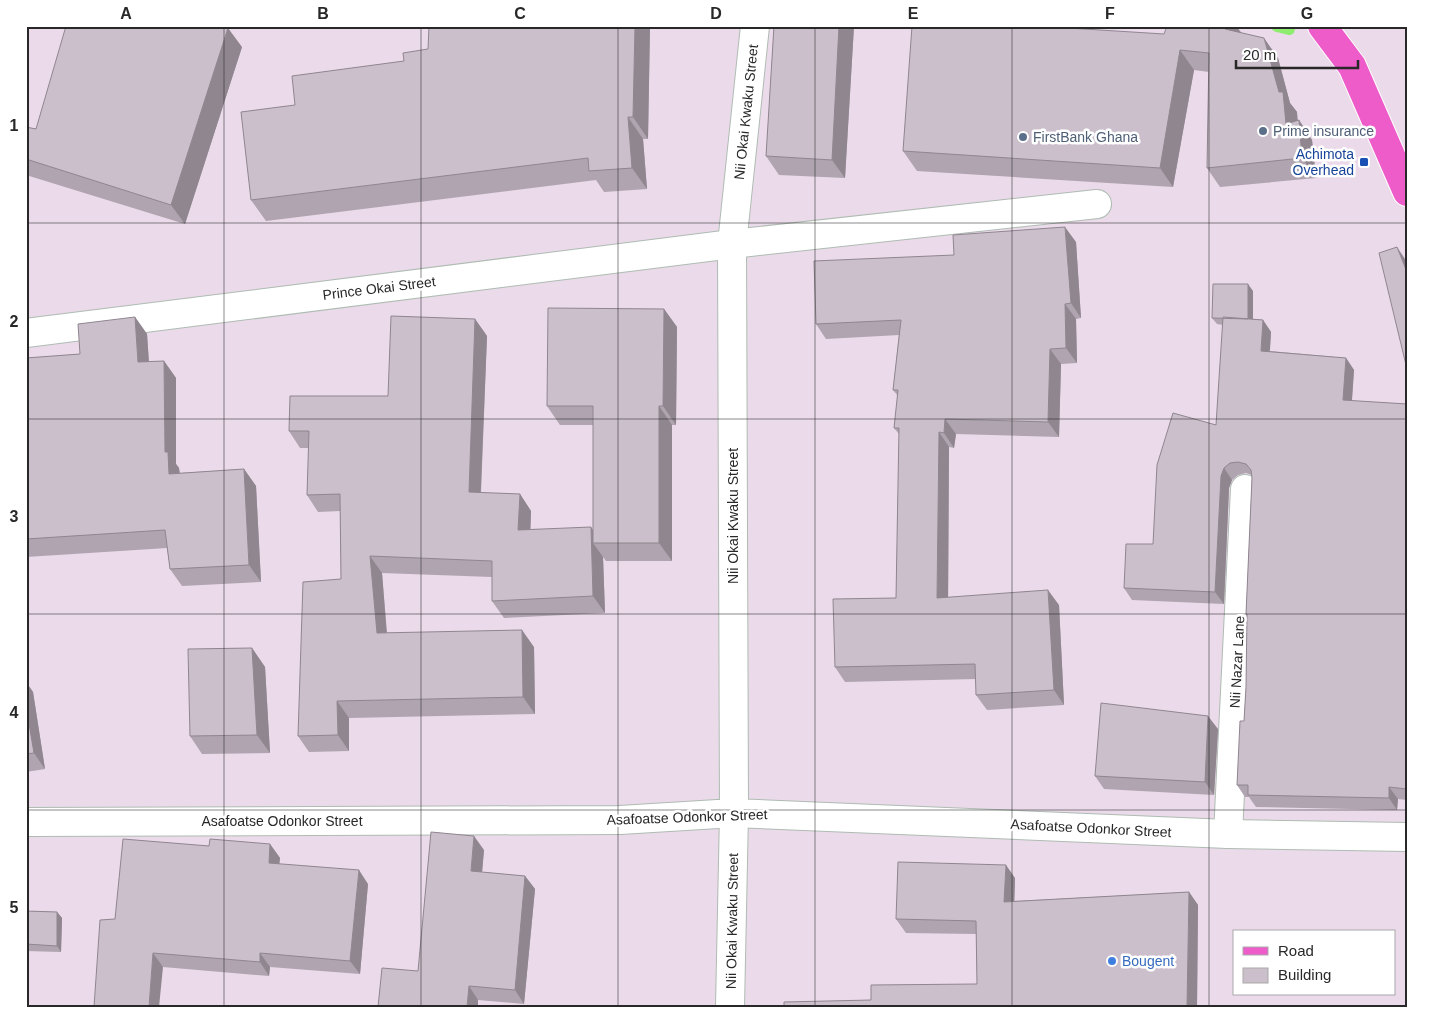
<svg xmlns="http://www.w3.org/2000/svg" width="1433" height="1033" viewBox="0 0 1433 1033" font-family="Helvetica,sans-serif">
<rect width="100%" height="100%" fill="#ebdaea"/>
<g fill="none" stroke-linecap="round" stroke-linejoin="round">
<!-- stream -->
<path stroke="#8eec6e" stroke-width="12" d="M 1277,26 L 1289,29"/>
<defs>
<path id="street" d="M 26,333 L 732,244 L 1097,204
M 1228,834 L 1245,489
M 730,1007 L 734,813"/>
<path id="secondary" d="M 734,813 L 732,244 L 755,26
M 26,822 L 620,820 L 734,813 L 1228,834 L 1407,837"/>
<path id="primary" d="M 1322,26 L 1352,66 L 1407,192"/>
</defs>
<!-- street casing -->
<use href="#street" stroke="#aebcb2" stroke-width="30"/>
<!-- secondary casing -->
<use href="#secondary" stroke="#aebcb2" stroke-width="30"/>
<!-- primary casing -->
<use href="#primary" stroke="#fff" stroke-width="30"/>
<!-- street -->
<use href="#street" stroke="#fff" stroke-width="28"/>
<!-- secondary -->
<use href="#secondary" stroke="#fff" stroke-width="28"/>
<!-- primary -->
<use href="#primary" stroke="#ee5cca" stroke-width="28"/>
</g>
<!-- wall -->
<path fill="#afa4af" d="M 650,26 L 648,139 L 643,139 L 647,189 L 604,192 L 596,180 L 266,221 L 251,200 L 295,105 L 404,61 Z
M 774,26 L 854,26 L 845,178 L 779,175 L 766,156 Z
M 1236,26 L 1241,32 L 1278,58 L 1290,103 L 1297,112 L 1297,120 L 1299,120 L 1312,140 L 1316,178 L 1220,187 L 1207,168 L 1209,72 L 1194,70 L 1173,187 L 917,171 L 903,151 L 1164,34 Z
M 242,47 L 185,224 L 26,175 L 26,127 L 36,129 Z
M 1076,242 L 1081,318 L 1076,319 L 1077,363 L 1061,364 L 1059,437 L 956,434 L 954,448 L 949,447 L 948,597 L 1059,605 L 1064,705 L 987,710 L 976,695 L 976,679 L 845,682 L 835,667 L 896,598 L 899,434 L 894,428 L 898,396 L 893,390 L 899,335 L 826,339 L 816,324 L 954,255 Z
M 1253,291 L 1253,319 L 1263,320 L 1271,332 L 1270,351 L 1346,358 L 1354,370 L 1352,401 L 1407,404 L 1407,800 L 1398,799 L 1397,810 L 1256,807 L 1249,797 L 1245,797 L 1237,785 L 1244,721 L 1246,687 L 1247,617 L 1246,614 L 1252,475 L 1246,473 L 1238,475 L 1232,480 L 1229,488 L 1224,604 L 1132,600 L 1124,588 L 1153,544 L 1216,425 L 1223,325 L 1217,324 L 1212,318 Z
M 664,309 L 677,327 L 676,425 L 672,425 L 672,561 L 606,561 L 603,557 L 605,613 L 504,618 L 492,601 L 492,577 L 382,573 L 387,633 L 534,647 L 535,714 L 349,718 L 349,751 L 309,752 L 298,736 L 341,579 L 340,511 L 318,512 L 307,495 L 309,448 L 300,448 L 289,431 L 388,396 L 475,319 L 487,336 L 481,493 L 520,494 L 531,511 L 530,529 L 593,530 L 593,425 L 560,425 L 547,406 Z
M 135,317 L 147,334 L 149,362 L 164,361 L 176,378 L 176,464 L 179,468 L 180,473 L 244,469 L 256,486 L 261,582 L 182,586 L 170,569 L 167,548 L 26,557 L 26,358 L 80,354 Z
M 252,648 L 265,667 L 270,753 L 202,754 L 190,736 Z
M 26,682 L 33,692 L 45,769 L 26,772 Z
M 1218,729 L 1214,795 L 1104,789 L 1095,776 Z
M 270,844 L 280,858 L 279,864 L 368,884 L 360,974 L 270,967 L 269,976 L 163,967 L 115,919 L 209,846 Z
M 484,850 L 482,872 L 525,876 L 535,889 L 524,1004 L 478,1000 L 418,971 Z
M 1015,878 L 1014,901 L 1189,892 L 1198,905 L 1197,1007 L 871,1000 L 977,984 L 976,934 L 906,933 L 896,919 Z
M 26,911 L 57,912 L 62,918 L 61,952 L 26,951 Z"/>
<!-- shaded-wall -->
<path fill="#8f868f" d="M 635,26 L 650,26 L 648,139 L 633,117 Z
M 839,26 L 854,26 L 845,178 L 832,160 Z
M 1226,26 L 1236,26 L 1243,36 L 1225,29 Z
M 228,28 L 242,47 L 185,224 L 171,205 Z
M 1264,38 L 1278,58 L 1290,103 L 1297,112 L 1300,144 L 1286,124 L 1279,92 Z
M 1180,50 L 1194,70 L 1173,187 L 1160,168 Z
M 628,117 L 643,139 L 647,189 L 632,168 Z
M 1299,120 L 1312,140 L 1316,178 L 1302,158 Z
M 1065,227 L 1076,242 L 1081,318 L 1071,303 Z
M 1397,247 L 1405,259 L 1407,263 L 1407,272 Z
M 1248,284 L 1253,291 L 1253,326 L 1248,319 Z
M 1065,304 L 1076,319 L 1077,363 L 1066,348 Z
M 664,309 L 677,327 L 676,425 L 663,406 Z
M 135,317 L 147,334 L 150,379 L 138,362 Z
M 475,319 L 487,336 L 480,509 L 469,492 Z
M 1263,320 L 1271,332 L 1269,362 L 1261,351 Z
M 1050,349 L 1061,364 L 1059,437 L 1048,422 Z
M 1346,358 L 1354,370 L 1351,412 L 1343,400 Z
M 164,361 L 176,378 L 176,464 L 179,468 L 181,491 L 169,474 L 165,452 Z
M 659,406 L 672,425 L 672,561 L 659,543 Z
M 945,419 L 956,434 L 954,448 L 944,433 Z
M 939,432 L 949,447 L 948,613 L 937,598 Z
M 1224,468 L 1232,480 L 1229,488 L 1224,604 L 1215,592 L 1221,476 Z
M 244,469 L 256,486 L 261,582 L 249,565 Z
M 520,494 L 531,511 L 530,547 L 518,530 Z
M 591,527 L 602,543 L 593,543 L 603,557 L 605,613 L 593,596 Z
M 370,556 L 382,573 L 388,650 L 377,633 Z
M 1048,590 L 1059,605 L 1064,705 L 1054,690 Z
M 522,630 L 534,647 L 535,714 L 523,697 Z
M 252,648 L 265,667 L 270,753 L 257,735 Z
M 26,682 L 33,692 L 45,769 L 34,753 L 26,706 Z
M 337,701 L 349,718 L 349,751 L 338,735 Z
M 1208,716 L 1218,729 L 1214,795 L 1205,782 Z
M 1389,787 L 1398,799 L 1397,810 L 1389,798 Z
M 474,836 L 484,850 L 481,884 L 471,871 Z
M 270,844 L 280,858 L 278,877 L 269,863 Z
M 1006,865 L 1015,878 L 1014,915 L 1004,902 Z
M 359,870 L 368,884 L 360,974 L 350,961 Z
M 525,876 L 535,889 L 524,1004 L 515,990 Z
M 1189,892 L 1198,905 L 1197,1007 L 1187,1007 Z
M 57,912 L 62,918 L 61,952 L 57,946 Z
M 153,953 L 163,967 L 159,1007 L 149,1007 Z
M 260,953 L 270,967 L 269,976 L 260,962 Z
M 469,986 L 478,1000 L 478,1007 L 467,1007 Z"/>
<!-- building -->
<path fill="#ccbfcc" stroke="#8f868f" d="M 66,26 L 222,26 L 228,28 L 171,205 L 26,159 L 26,127 L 36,129 Z
M 429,26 L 635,26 L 633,117 L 628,117 L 632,168 L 589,171 L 588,158 L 251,200 L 241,112 L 295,105 L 292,76 L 404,61 L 403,53 L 428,49 Z
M 774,26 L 839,26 L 832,160 L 766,156 Z
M 912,26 L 1036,26 L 1164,34 L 1167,26 L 1226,26 L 1225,29 L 1264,38 L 1279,92 L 1283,92 L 1286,124 L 1299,120 L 1302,158 L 1207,168 L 1209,53 L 1180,50 L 1160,168 L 903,151 Z
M 1065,227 L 1071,303 L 1065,304 L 1066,348 L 1050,349 L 1048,422 L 945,419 L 944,433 L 939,432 L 937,598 L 1048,590 L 1054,690 L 976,695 L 975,664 L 835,667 L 833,599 L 896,598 L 899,428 L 894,428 L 898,390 L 893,390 L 901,320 L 816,324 L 814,261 L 954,255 L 953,235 Z
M 1397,247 L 1407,272 L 1407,369 L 1379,253 Z
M 1213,284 L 1248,284 L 1248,319 L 1212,318 Z
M 548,308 L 664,309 L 663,406 L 659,406 L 659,543 L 593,543 L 593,406 L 547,406 Z
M 391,316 L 475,319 L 469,492 L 520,494 L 518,530 L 591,527 L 593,596 L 492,601 L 492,561 L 370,556 L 377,633 L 522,630 L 523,697 L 337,701 L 338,735 L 298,736 L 303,582 L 341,579 L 340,494 L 307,495 L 309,431 L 289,431 L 290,396 L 388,396 Z
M 135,317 L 138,362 L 164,361 L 165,452 L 168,452 L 169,474 L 244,469 L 249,565 L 170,569 L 165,530 L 26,539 L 26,358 L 80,354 L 78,324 Z
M 1223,317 L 1263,320 L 1261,351 L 1346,358 L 1343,400 L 1407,404 L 1407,789 L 1389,787 L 1389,798 L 1248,795 L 1248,785 L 1237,785 L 1240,721 L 1244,721 L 1246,687 L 1247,614 L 1246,614 L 1252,478 L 1251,470 L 1246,464 L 1238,462 L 1230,463 L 1224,468 L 1221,476 L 1215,592 L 1124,588 L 1126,544 L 1153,544 L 1157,465 L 1173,413 L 1216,425 Z
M 252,648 L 257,735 L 190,736 L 188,649 Z
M 1101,703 L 1208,716 L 1205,782 L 1095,776 Z
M 26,706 L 34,753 L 26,754 Z
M 431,832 L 474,836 L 471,871 L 525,876 L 515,990 L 469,986 L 467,1007 L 378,1007 L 382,968 L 418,971 Z
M 123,839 L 209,846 L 210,839 L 270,844 L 269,863 L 359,870 L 350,961 L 260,953 L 260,962 L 153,953 L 149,1007 L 94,1007 L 100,920 L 115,919 Z
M 898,862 L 1006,865 L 1004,902 L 1189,892 L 1187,1007 L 784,1007 L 784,1002 L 871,1000 L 871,985 L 977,984 L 976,921 L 896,919 Z
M 26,911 L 57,912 L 57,946 L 26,944 Z"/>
<!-- grid -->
<path fill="none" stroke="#282828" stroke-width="1" stroke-opacity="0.55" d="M 224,26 L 224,1007M 421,26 L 421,1007M 618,26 L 618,1007M 815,26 L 815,1007M 1012,26 L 1012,1007M 1209,26 L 1209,1007M 26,223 L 1407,223M 26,419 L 1407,419M 26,614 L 1407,614M 26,810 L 1407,810"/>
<!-- markers -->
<g fill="#5c6f8a" stroke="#fff" stroke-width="2">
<circle cx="1263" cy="131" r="5"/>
<circle cx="1023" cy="137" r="5"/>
</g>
<rect fill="#1a4fb4" stroke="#fff" stroke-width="2" x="1359" y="157" width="10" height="10" rx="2.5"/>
<circle fill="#3f7fe0" stroke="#fff" stroke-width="2" cx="1112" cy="961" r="5"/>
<g text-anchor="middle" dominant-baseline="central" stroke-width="5" stroke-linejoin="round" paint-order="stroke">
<!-- street labels -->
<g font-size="14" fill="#282828" stroke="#fff">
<text transform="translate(746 112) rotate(-84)">Nii Okai Kwaku Street</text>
<text transform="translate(379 288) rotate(-7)">Prince Okai Street</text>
<text transform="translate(733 516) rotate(-90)">Nii Okai Kwaku Street</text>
<text transform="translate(1237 662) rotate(-87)">Nii Nazar Lane</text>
<text transform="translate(687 817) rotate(-2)">Asafoatse Odonkor Street</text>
<text x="282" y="821">Asafoatse Odonkor Street</text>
<text transform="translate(1091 828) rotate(3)">Asafoatse Odonkor Street</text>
<text transform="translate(732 921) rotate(-89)">Nii Okai Kwaku Street</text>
</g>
<!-- service labels -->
<g font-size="14" fill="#4e5e75" stroke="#fff" text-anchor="start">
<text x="1273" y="131">Prime insurance</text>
<text x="1033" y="137">FirstBank Ghana</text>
</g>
<!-- transit labels -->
<g font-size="14" fill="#164399" stroke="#fff" text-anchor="end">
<text x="1354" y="154">Achimota<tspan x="1354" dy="16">Overhead</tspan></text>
</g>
<!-- shop labels -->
<g font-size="14" fill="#366cbe" stroke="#fff" text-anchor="start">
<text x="1122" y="961">Bougent</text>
</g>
</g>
<!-- border -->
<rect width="1433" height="1033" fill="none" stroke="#ffffff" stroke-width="55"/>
<!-- legend -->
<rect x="1233" y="930" width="162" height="65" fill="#ffffff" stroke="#a9a9a9"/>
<rect x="1243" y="947" width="25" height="8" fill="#ee5cca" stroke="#a9a9a9"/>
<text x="1278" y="956" font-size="15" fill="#282828">Road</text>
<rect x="1243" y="968" width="25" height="15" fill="#ccbfcc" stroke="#a9a9a9"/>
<text x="1278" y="980" font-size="15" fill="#282828">Building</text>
<!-- scale -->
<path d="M1236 60v8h122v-8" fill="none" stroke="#282828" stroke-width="2.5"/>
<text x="1243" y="60" font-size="15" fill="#282828" stroke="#ffffff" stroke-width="4" paint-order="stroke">20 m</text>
<rect x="28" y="28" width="1378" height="978" fill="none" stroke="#282828" stroke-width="2"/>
<g font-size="16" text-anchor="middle" font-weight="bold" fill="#282828">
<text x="126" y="19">A</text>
<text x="323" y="19">B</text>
<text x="520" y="19">C</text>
<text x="716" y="19">D</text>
<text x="913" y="19">E</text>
<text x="1110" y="19">F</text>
<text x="1307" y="19">G</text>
<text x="14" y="131">1</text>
<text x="14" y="327">2</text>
<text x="14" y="522">3</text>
<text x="14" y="718">4</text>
<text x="14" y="913">5</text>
</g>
</svg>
